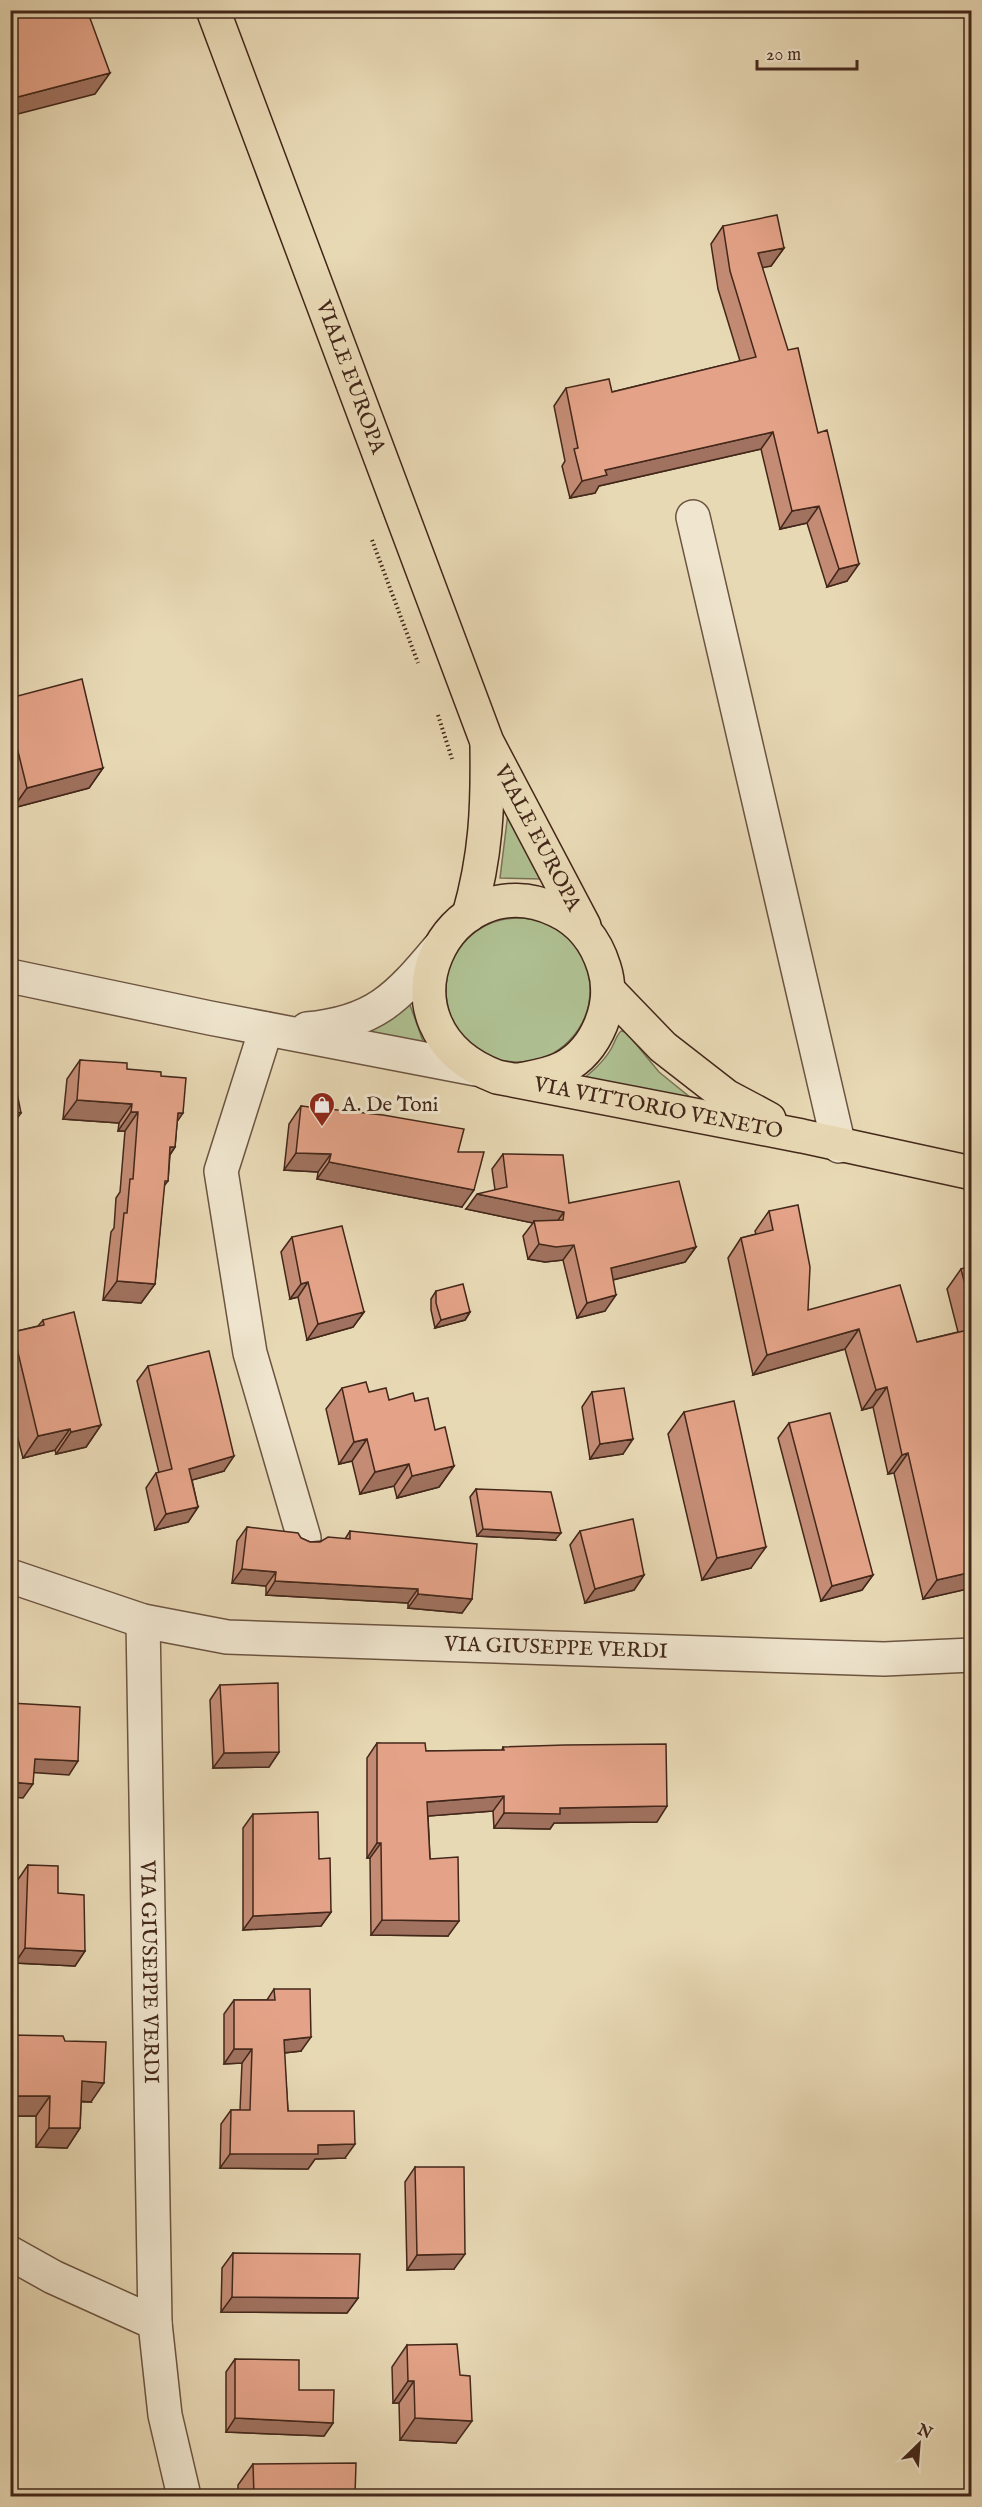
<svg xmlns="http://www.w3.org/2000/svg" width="982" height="2507" viewBox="0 0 982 2507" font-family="'IM FELL English',serif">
<rect width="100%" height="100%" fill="#e8d9b5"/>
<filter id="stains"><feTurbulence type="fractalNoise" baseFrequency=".00333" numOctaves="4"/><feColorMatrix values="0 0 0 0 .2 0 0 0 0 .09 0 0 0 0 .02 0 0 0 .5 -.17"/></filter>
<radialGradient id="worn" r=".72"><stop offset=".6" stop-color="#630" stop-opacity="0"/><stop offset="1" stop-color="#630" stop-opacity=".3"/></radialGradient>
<!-- green -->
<path fill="#afc092" stroke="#797456" stroke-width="1.5" d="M 508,813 L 542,879 L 500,878 Z
M446 990a72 72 0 1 1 144 0a72 72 0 1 1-144 0Z
M 404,1002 L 410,1005 L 428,1055 L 338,1040 Z
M 621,1031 L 626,1032 L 659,1072 L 691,1098 L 576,1085 C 589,1074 603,1063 611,1049 C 615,1042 616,1036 621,1031 Z"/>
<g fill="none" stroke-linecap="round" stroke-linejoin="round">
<defs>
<g id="minor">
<path d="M 693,517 L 839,1146"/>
<path d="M 10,976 L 210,1018 L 476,1069"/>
<path d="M 266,1029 L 221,1171 L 250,1353 L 304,1538"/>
<path d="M 307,1029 C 374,1023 397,998 438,949"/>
<path id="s1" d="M 10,1576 L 143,1621 L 227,1637 L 884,1659 L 972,1655"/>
<path id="s2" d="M 143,1621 L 155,2323"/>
<path d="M 10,2253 L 53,2277 L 155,2323 L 165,2415 L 184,2496"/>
</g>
<g id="major">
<path id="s3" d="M 213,10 L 487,742 L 584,926"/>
<path d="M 469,915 C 486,856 488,807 487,746"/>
<path d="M 608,990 L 663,1047 L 726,1096 L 769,1119"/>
<path id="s4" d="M 519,1080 C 534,1077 549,1075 563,1068 C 597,1050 616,1004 604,967 C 596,941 580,921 556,910 C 447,859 365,1027 497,1077 L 802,1136 L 972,1173"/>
</g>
</defs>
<!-- minor casing -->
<use href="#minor" stroke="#6c5441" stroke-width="36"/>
<!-- major casing -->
<use href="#major" stroke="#43271a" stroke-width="36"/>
<!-- path -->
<path stroke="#43271a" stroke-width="4" stroke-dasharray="1.5 3" stroke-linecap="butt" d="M 372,540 L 418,663
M 438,715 L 452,759"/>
<!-- minor -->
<use href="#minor" stroke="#f0e6cf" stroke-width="33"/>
<!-- major -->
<use href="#major" stroke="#e8d9b5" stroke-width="33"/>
</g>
<!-- wall -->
<path fill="#c48c75" stroke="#43271a" stroke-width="1.5" d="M 723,226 L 784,248 L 771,266 L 762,267 L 847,581 L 827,587 L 807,523 L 780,529 L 761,449 L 599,486 L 595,493 L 570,498 L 562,466 L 565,461 L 554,406 L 566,388 L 612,392 L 740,361 L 718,289 L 711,244 Z
M 10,698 L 103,768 L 89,788 L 13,808 L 10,797 Z
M 80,1060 L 161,1076 L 177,1122 L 175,1147 L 170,1155 L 168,1181 L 164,1186 L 155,1284 L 141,1303 L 103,1300 L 111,1232 L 114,1228 L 116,1198 L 120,1192 L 125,1131 L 118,1131 L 119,1123 L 63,1119 L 67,1079 Z
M 301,1106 L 458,1152 L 462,1207 L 317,1179 L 318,1172 L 284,1170 L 289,1124 Z
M 503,1154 L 569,1203 L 696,1247 L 685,1262 L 613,1280 L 605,1311 L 577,1318 L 563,1260 L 545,1262 L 528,1259 L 523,1236 L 533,1223 L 466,1209 L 495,1190 L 492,1169 Z
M 769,1211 L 808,1310 L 917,1342 L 958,1332 L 947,1289 L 961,1269 L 972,1266 L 972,1588 L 923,1599 L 894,1473 L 888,1474 L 873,1407 L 862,1410 L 845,1349 L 753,1375 L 728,1258 L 741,1238 L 756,1234 L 755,1231 Z
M 292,1237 L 364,1312 L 353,1327 L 307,1340 L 298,1297 L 290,1299 L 281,1252 Z
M 436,1291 L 470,1312 L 465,1320 L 435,1328 L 431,1310 L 431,1299 Z
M 43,1320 L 101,1425 L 86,1447 L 56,1454 L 55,1450 L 23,1458 L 10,1409 L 10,1335 L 13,1332 L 38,1326 Z
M 148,1366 L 224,1471 L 192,1480 L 198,1507 L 188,1522 L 155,1530 L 146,1488 L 156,1473 L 159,1473 L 137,1381 Z
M 342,1388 L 369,1392 L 389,1400 L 435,1430 L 454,1466 L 439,1487 L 397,1498 L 394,1486 L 360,1494 L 352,1461 L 339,1464 L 326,1409 Z
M 592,1392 L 623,1454 L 590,1459 L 582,1407 Z
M 684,1412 L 751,1568 L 702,1580 L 668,1434 Z
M 789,1423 L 873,1575 L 862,1590 L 821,1601 L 778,1438 Z
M 476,1489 L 555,1540 L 477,1536 L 470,1497 Z
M 247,1527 L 301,1538 L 310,1542 L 345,1539 L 350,1531 L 472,1599 L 462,1613 L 408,1608 L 408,1603 L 266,1595 L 266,1586 L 232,1583 L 237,1541 Z
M 580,1531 L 644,1575 L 634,1590 L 585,1603 L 570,1545 Z
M 220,1685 L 279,1752 L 269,1767 L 213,1768 L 210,1700 Z
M 377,1743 L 426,1751 L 502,1750 L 503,1747 L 657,1822 L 554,1823 L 550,1829 L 494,1828 L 493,1811 L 428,1816 L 430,1859 L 448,1936 L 371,1935 L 370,1858 L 367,1858 L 367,1758 Z
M 253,1814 L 319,1859 L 331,1912 L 321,1926 L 243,1930 L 243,1828 Z
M 28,1865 L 58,1893 L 85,1951 L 75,1966 L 15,1963 L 17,1881 Z
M 274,1989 L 301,2051 L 284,2053 L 288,2111 L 345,2158 L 315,2159 L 308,2169 L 220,2168 L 221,2124 L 231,2110 L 240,2110 L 242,2063 L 224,2064 L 224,2014 L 234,2000 L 267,2000 Z
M 10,2035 L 91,2102 L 81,2102 L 80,2128 L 67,2148 L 36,2147 L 36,2116 L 10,2116 Z
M 415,2167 L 454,2269 L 407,2270 L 405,2182 Z
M 233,2253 L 358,2298 L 347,2313 L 221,2312 L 222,2268 Z
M 407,2345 L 456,2443 L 400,2440 L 399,2403 L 393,2403 L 392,2367 Z
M 235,2359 L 299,2390 L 333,2423 L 324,2436 L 226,2432 L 226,2372 Z
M 253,2464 L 355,2496 L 238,2496 L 238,2485 Z"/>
<!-- shaded-wall -->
<path fill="#a0725f" stroke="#43271a" stroke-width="1.5" d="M 110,73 L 95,94 L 10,116 L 10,99 Z
M 784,248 L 771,266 L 746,271 L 758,253 Z
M 773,432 L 761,449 L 599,486 L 595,493 L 570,498 L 582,481 L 605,470 Z
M 819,506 L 807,523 L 780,529 L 792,511 Z
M 859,564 L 847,581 L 827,587 L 839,569 Z
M 103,768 L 89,788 L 13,808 L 27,788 Z
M 77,1100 L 132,1104 L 119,1123 L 63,1119 Z
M 10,1110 L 21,1113 L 11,1127 L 10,1126 Z
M 131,1112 L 138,1112 L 125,1131 L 118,1131 Z
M 178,1113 L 183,1113 L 170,1132 Z
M 170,1147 L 175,1147 L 162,1166 Z
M 296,1153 L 331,1154 L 318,1172 L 284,1170 Z
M 329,1162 L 474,1190 L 462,1207 L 317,1179 Z
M 477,1194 L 564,1212 L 553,1227 L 534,1221 L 533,1223 L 466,1209 Z
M 539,1244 L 574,1245 L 563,1260 L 545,1262 L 528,1259 Z
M 696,1247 L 685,1262 L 600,1283 L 611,1268 Z
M 117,1281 L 155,1284 L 141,1303 L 103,1300 Z
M 308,1282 L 298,1297 L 290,1299 L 301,1284 Z
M 616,1295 L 605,1311 L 577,1318 L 587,1303 Z
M 364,1312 L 353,1327 L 307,1340 L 318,1324 Z
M 470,1312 L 465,1320 L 435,1328 L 441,1320 Z
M 859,1329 L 845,1349 L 753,1375 L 767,1355 Z
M 887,1387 L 873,1407 L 862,1410 L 876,1390 Z
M 101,1425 L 86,1447 L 56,1454 L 71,1432 Z
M 70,1429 L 55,1450 L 23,1458 L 38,1436 Z
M 367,1439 L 352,1461 L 339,1464 L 354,1442 Z
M 633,1439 L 623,1454 L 590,1459 L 600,1444 Z
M 908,1453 L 894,1473 L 888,1474 L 902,1455 Z
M 234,1456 L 224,1471 L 178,1484 L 189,1469 Z
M 409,1464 L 394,1486 L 360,1494 L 375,1472 Z
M 454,1466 L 439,1487 L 397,1498 L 412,1476 Z
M 198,1507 L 188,1522 L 155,1530 L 166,1514 Z
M 483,1529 L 561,1533 L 555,1540 L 477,1536 Z
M 766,1547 L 751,1568 L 702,1580 L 717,1558 Z
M 242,1569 L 276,1572 L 266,1586 L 232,1583 Z
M 972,1572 L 972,1588 L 923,1599 L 937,1580 Z
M 644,1575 L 634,1590 L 585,1603 L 595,1589 Z
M 873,1575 L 862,1590 L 821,1601 L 832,1586 Z
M 275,1581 L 418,1589 L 408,1603 L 266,1595 Z
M 418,1594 L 472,1599 L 462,1613 L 408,1608 Z
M 279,1752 L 269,1767 L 213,1768 L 224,1753 Z
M 35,1759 L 78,1761 L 69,1775 L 26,1772 Z
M 10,1782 L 33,1784 L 23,1798 L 10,1797 Z
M 504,1796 L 493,1811 L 416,1817 L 427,1802 Z
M 667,1806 L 657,1822 L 554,1823 L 550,1829 L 494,1828 L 504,1813 L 560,1808 Z
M 377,1843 L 381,1843 L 370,1858 L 367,1858 Z
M 331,1912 L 321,1926 L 243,1930 L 253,1916 Z
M 382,1920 L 459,1921 L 448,1936 L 371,1935 Z
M 25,1948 L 85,1951 L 75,1966 L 15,1963 Z
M 311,2037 L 301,2051 L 274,2054 L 284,2040 Z
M 234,2049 L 252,2049 L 242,2063 L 224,2064 Z
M 82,2081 L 104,2083 L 91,2102 L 68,2100 Z
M 10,2096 L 50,2096 L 36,2116 L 10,2116 Z
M 49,2128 L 80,2128 L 67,2148 L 36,2147 Z
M 355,2144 L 345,2158 L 315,2159 L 308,2169 L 220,2168 L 230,2154 L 318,2145 Z
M 465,2254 L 454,2269 L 407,2270 L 417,2255 Z
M 232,2297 L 358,2298 L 347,2313 L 221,2312 Z
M 408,2381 L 414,2381 L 399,2403 L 393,2403 Z
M 235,2418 L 333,2423 L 324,2436 L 226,2432 Z
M 415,2418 L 472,2421 L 456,2443 L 400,2440 Z"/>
<!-- building -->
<path fill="#e4a388" stroke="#43271a" stroke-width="1.5" d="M 10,10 L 87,10 L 110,73 L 10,99 Z
M 777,215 L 784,248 L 758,253 L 788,350 L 798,348 L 818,433 L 827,430 L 859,564 L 839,569 L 819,506 L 792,511 L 773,432 L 605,470 L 607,475 L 582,481 L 574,449 L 578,448 L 566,388 L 609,379 L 612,392 L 756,357 L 730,271 L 723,226 Z
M 82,679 L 103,768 L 27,788 L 10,719 L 10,698 Z
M 80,1060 L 127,1063 L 127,1069 L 161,1072 L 161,1076 L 186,1078 L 183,1113 L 178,1113 L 175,1147 L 170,1147 L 168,1181 L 165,1181 L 155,1284 L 117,1281 L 124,1213 L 127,1213 L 130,1179 L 133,1179 L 138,1112 L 131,1112 L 132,1104 L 77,1100 Z
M 10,1082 L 15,1083 L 21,1113 L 10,1110 Z
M 301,1106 L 383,1115 L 464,1129 L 458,1152 L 484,1152 L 474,1190 L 329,1162 L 331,1154 L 296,1153 Z
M 503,1154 L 563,1155 L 569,1203 L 679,1181 L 696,1247 L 611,1268 L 616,1295 L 587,1303 L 574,1245 L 556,1247 L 539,1244 L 534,1221 L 563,1220 L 564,1212 L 477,1194 L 507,1187 Z
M 798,1205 L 810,1267 L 808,1310 L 900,1285 L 917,1342 L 972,1329 L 972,1572 L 937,1580 L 908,1453 L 902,1455 L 887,1387 L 876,1390 L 859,1329 L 767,1355 L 741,1238 L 773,1230 L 769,1211 Z
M 342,1226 L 364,1312 L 318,1324 L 308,1282 L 301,1284 L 292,1237 Z
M 972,1266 L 972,1312 L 961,1269 Z
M 463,1284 L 470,1312 L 441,1320 L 436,1303 L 436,1291 Z
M 74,1312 L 101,1425 L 71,1432 L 70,1429 L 38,1436 L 13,1332 L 44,1325 L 43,1320 Z
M 209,1351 L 234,1456 L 189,1469 L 198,1507 L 166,1514 L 156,1473 L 172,1469 L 148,1366 Z
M 366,1382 L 369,1392 L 386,1388 L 389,1400 L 413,1393 L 415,1401 L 428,1398 L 435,1430 L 445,1427 L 454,1466 L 412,1476 L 409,1464 L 375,1472 L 367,1439 L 354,1442 L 342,1388 Z
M 624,1388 L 633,1439 L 600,1444 L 592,1392 Z
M 734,1401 L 766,1547 L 717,1558 L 684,1412 Z
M 830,1413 L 873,1575 L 832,1586 L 789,1423 Z
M 476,1489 L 551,1492 L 561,1533 L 483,1529 Z
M 633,1519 L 644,1575 L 595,1589 L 580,1531 Z
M 247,1527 L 298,1533 L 301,1538 L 310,1542 L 320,1542 L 328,1537 L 350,1539 L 350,1531 L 477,1544 L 472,1599 L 418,1594 L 418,1589 L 275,1581 L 276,1572 L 242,1569 Z
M 278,1683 L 279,1752 L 224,1753 L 220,1685 Z
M 10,1703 L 80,1707 L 78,1761 L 35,1759 L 33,1784 L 10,1782 Z
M 377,1743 L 425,1743 L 426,1751 L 504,1750 L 503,1747 L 565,1745 L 666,1744 L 667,1806 L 560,1808 L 560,1814 L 504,1813 L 504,1796 L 427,1802 L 430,1859 L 458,1857 L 459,1921 L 382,1920 L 381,1843 L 377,1843 Z
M 318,1812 L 319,1859 L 330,1858 L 331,1912 L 253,1916 L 253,1814 Z
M 28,1865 L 58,1866 L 58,1893 L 84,1895 L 85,1951 L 25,1948 Z
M 274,1989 L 310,1989 L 311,2037 L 284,2040 L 288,2111 L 354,2111 L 355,2144 L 318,2145 L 318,2154 L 230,2154 L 231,2110 L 250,2110 L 252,2049 L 234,2049 L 234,2000 L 275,2000 Z
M 10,2035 L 63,2036 L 65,2041 L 106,2042 L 104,2083 L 82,2081 L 80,2128 L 49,2128 L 50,2096 L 10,2096 Z
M 415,2167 L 464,2167 L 465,2254 L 417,2255 Z
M 233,2253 L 360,2254 L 358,2298 L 232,2297 Z
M 457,2344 L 460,2375 L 470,2376 L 472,2421 L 415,2418 L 414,2381 L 408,2381 L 407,2345 Z
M 235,2359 L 299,2360 L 299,2390 L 334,2390 L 333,2423 L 235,2418 Z
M 356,2463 L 355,2496 L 254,2496 L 253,2464 Z"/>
<!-- icons -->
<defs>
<symbol id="shop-pin" viewBox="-11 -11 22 30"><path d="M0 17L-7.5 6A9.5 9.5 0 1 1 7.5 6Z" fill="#8f2418" stroke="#f0e6cf"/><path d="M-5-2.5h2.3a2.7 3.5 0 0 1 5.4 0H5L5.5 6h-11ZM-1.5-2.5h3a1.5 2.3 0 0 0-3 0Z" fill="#fff"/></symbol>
</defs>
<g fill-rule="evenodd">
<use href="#shop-pin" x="307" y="1090" width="30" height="40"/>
</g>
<g text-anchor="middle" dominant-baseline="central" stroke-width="6" stroke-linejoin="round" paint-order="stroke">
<!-- street labels -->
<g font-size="21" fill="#43271a" stroke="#f0e6cf">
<text stroke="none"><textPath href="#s3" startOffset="392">VIALE EUROPA</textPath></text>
<text stroke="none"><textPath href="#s3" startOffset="890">VIALE EUROPA</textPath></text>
<text stroke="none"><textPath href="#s4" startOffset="702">VIA VITTORIO VENETO</textPath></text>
<text stroke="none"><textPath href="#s1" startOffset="555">VIA GIUSEPPE VERDI</textPath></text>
<text stroke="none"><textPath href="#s2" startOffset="351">VIA GIUSEPPE VERDI</textPath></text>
</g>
<!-- poi labels -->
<g font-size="21" fill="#43271a" stroke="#f0e6cf" text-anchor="start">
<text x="342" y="1105">A. De Toni</text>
</g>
</g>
<!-- margin -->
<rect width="982" height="2507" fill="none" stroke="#e8d9b5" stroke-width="36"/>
<rect x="12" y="12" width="958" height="2483" fill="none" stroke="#43271a" stroke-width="3"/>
<rect x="18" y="18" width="946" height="2471" fill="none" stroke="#43271a" stroke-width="1.5"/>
<!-- north arrow -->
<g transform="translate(919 2444) rotate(25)" stroke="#f0e6cf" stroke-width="4.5" paint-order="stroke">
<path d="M0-4.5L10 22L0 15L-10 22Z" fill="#43271a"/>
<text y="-9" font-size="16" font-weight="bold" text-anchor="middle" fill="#43271a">N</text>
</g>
<!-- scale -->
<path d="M757 60v9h100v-9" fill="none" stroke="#43271a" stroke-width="3"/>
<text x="766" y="60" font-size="18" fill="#43271a" stroke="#f0e6cf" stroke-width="4.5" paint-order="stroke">20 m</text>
<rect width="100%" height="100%" filter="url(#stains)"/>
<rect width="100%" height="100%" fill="url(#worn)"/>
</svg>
